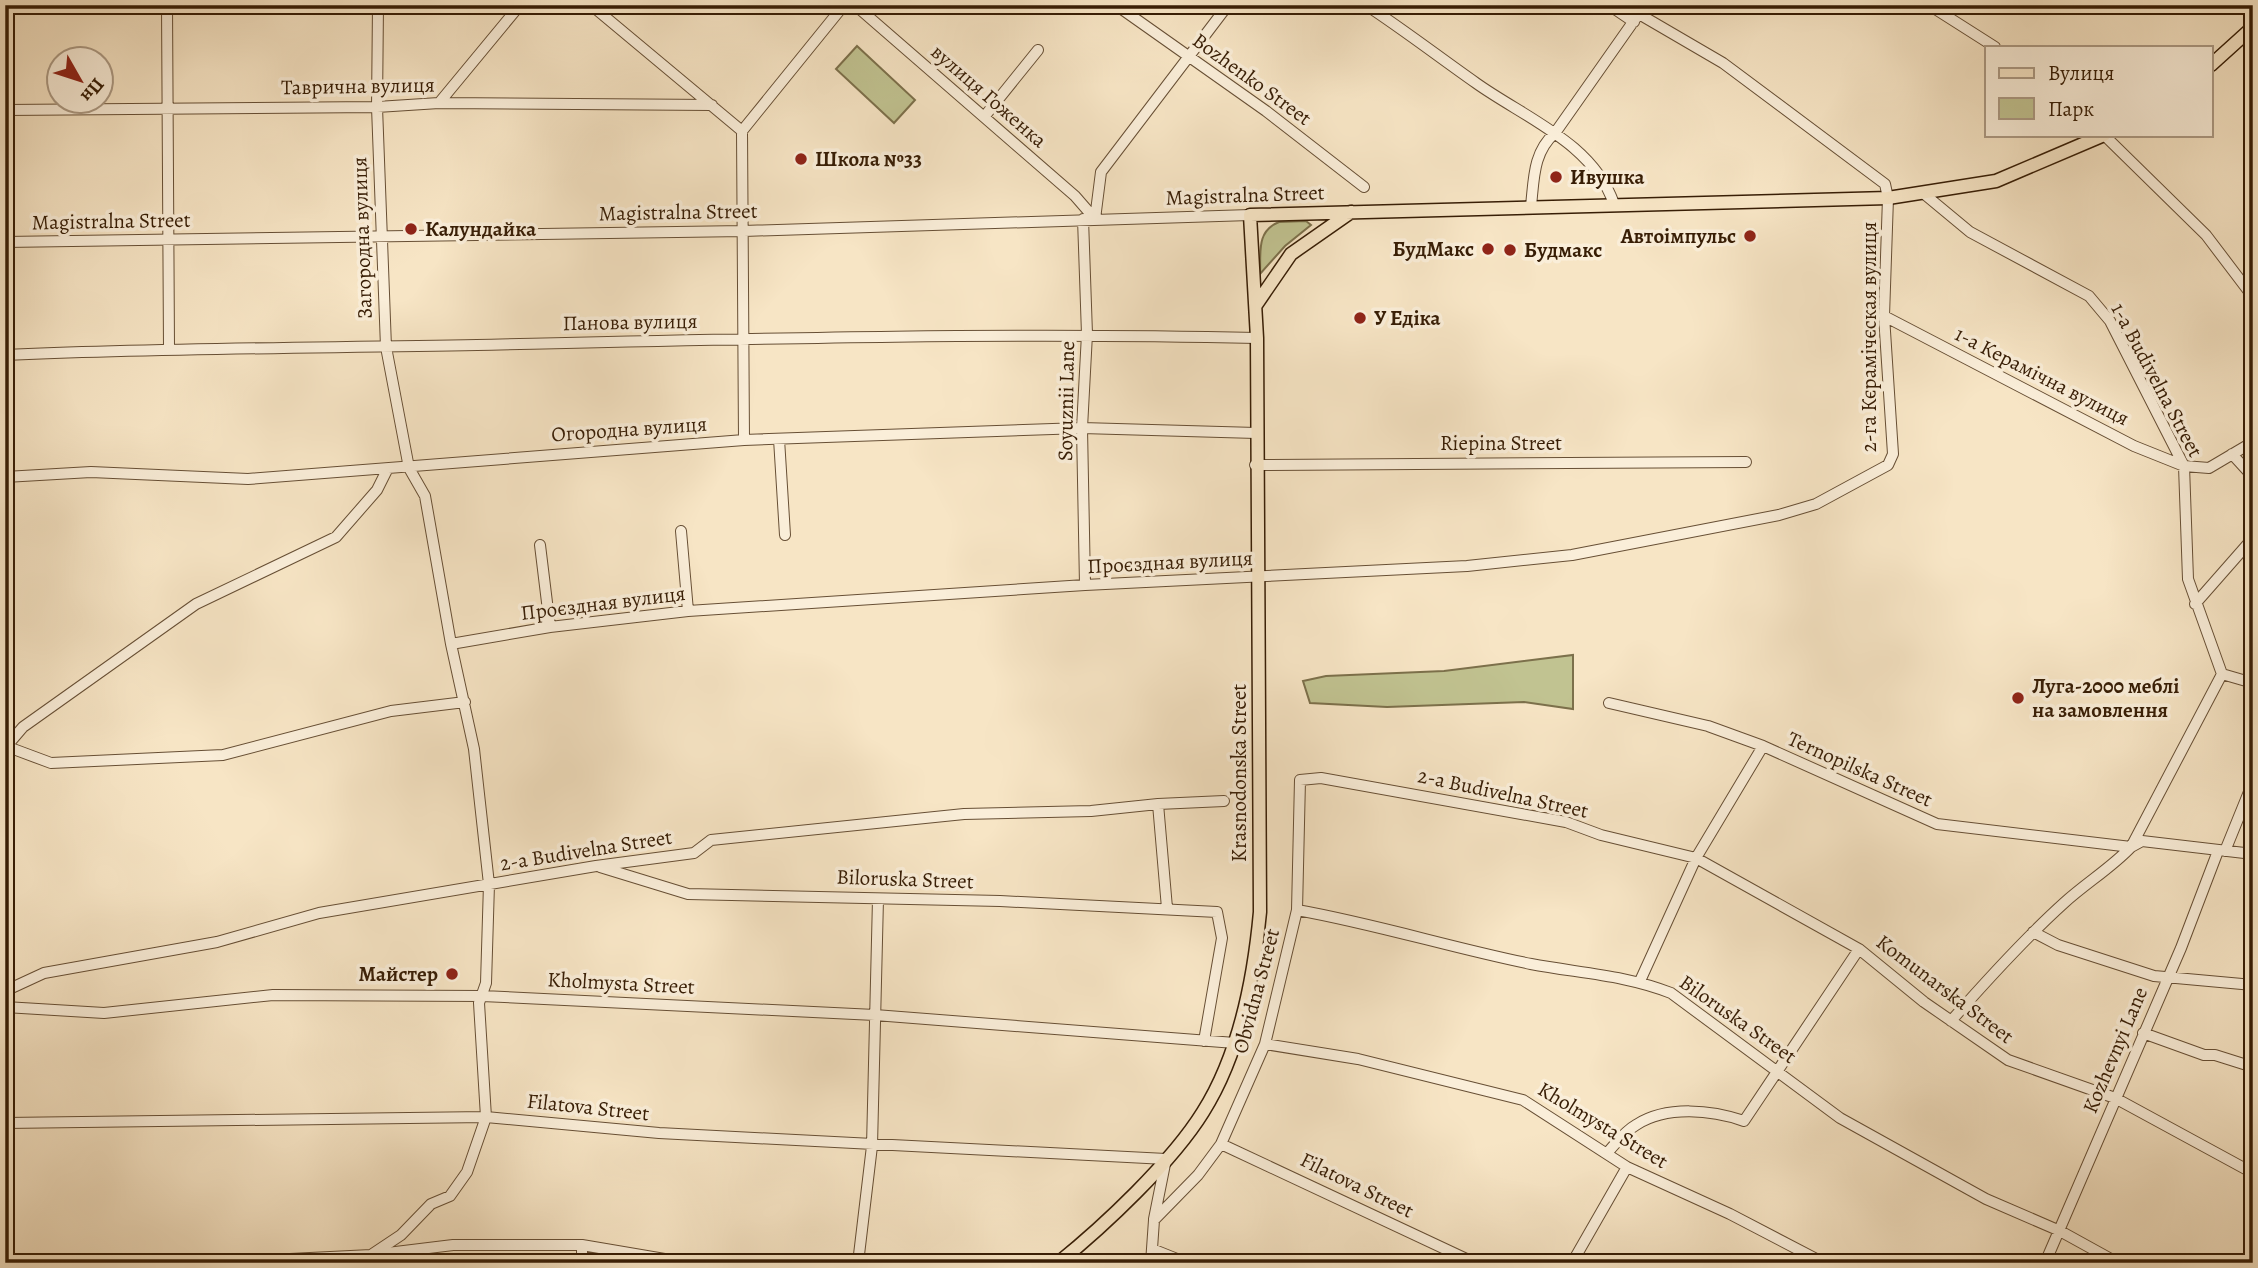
<svg xmlns="http://www.w3.org/2000/svg" width="2258" height="1268" viewBox="0 0 2258 1268" font-family="Alegreya,serif">
<rect width="100%" height="100%" fill="#f7e5c5"/>
<filter id="stains"><feTurbulence type="fractalNoise" baseFrequency=".00286" numOctaves="4"/><feColorMatrix values="0 0 0 0 .2 0 0 0 0 .09 0 0 0 0 .02 0 0 0 .5 -.17"/></filter>
<radialGradient id="worn" r=".72"><stop offset=".6" stop-color="#630" stop-opacity="0"/><stop offset="1" stop-color="#630" stop-opacity=".3"/></radialGradient>
<!-- green -->
<path fill="#c1c391" stroke="#7c704b" stroke-width="2" d="M 857,46 L 915,100 L 894,123 L 836,69 Z
M 1279,222 L 1306,221 L 1311,225 L 1285,246 L 1260,274 C 1261,253 1256,231 1279,222 Z
M 1573,655 L 1573,709 L 1524,702 L 1387,707 L 1310,703 L 1303,681 L 1326,676 L 1444,671 Z"/>
<g fill="none" stroke-linecap="round" stroke-linejoin="round">
<defs>
<path id="minor" d="M 167,5 L 169,348
M 591,5 L 742,131
M 855,5 L 1075,196 L 1095,219
M 1116,5 L 1266,111 L 1364,187
M 1366,5 C 1404,30 1439,57 1476,83 C 1525,118 1593,143 1614,204
M 1609,5 L 1634,22
M 1929,5 L 1995,47
M 439,103 L 520,5
M 5,110 L 377,107 L 439,103 L 712,105
M 984,117 L 1038,50
M 742,131 L 744,440
M 742,131 L 844,5
M 2104,135 L 2206,235 L 2253,297
M 1923,193 L 1970,232 L 2089,296 L 2110,321 L 2184,466 L 2188,579 L 2222,674
M 1531,206 C 1534,179 1533,152 1555,133 L 1645,5
M 1083,219 L 1087,334 L 1082,428 L 1085,585
M 1095,219 L 1101,172 L 1228,5
M 5,242 L 744,231 L 1250,215
M 1884,316 L 2134,446 L 2184,466 L 2209,468 L 2253,442
M 5,355 C 162,348 320,348 477,345 C 737,339 997,332 1257,338
M 779,439 L 785,535
M 2232,454 L 2253,477
M 1255,465 L 1746,462
M 5,477 L 91,472 L 248,479 L 744,440 L 1082,428 L 1256,433
M 681,531 L 688,611
M 540,545 L 550,627
M 2195,604 L 2253,538
M 451,644 L 550,627 L 688,611 L 1085,585 L 1467,566 L 1572,555 L 1779,515 L 1816,504 L 1888,465 L 1893,454 L 1884,316 L 1888,198 L 1885,184 L 1723,63 L 1639,14
M 2222,674 L 2253,683
M 1609,703 L 1708,726 L 1763,746 L 1937,824 L 2131,847 L 2142,841 L 2253,854
M 8,747 L 51,763 L 223,755 L 391,711 L 465,702
M 5,748 L 23,727 L 196,604 L 336,537 L 377,490 L 387,470
M 1158,804 L 1224,801
M 2225,851 L 2253,782
M 600,867 L 688,894 L 1000,901 L 1217,912 L 1222,938 L 1204,1041
M 1297,910 C 1376,924 1452,948 1531,964 C 1578,973 1626,975 1671,993 L 1840,1118 L 1986,1199 L 2060,1231 L 2118,1263
M 2033,932 L 2058,945 L 2154,976 L 2253,985
M 1640,981 L 1696,858 L 1763,746
M 5,991 L 44,973 L 217,942 L 319,913 L 596,866 L 694,853 L 711,840 L 964,814 L 1091,811 L 1158,804 L 1167,908
M 5,1007 L 104,1013 L 273,995 L 482,996 L 875,1015 L 1235,1043
M 1951,1021 C 1987,980 2023,940 2064,903 C 2086,883 2111,868 2131,847 L 2222,674
M 2143,1033 L 2204,1055 L 2215,1055 L 2253,1067
M 1265,1044 L 1358,1059 L 1523,1100 L 1627,1167 L 1730,1214 L 1824,1263
M 5,1123 L 486,1117 L 659,1133 L 1166,1159 L 1154,1219
M 1221,1144 L 1475,1263
M 1608,1152 C 1616,1143 1625,1131 1636,1125 C 1667,1105 1712,1110 1744,1121 L 1859,949
M 1152,1249 L 1187,1263
M 97,1263 L 210,1263 L 371,1255 L 453,1245 L 582,1245 L 688,1263
M 370,1263 L 371,1255 L 401,1235 L 431,1204 L 450,1196 L 467,1172 L 486,1117 L 479,1003 L 486,983 L 489,884 L 474,749 L 451,644 L 425,496 L 409,468 L 386,347 L 377,107 L 378,5
M 582,1263 L 582,1245
M 858,1263 L 872,1146 L 878,899
M 1151,1263 L 1154,1220 L 1198,1175 L 1221,1144 L 1265,1044 L 1297,910 L 1300,780 L 1321,778 L 1566,822 L 1601,835 L 1696,858 L 1859,949 L 1924,1002 L 2008,1060 L 2115,1098 L 2253,1173
M 1572,1263 L 1627,1167
M 2045,1263 L 2181,948 L 2218,851"/>
<path id="major" d="M 2211,65 L 2253,27
M 1256,305 L 1291,254 L 1351,212
M 1058,1263 C 1104,1226 1172,1162 1203,1112 C 1239,1055 1254,978 1260,912 L 1257,338 L 1250,215 L 1888,198 L 1996,181 L 2104,135"/>
</defs>
<!-- minor casing -->
<use href="#minor" stroke="#674f35" stroke-width="12"/>
<!-- major casing -->
<use href="#major" stroke="#371d05" stroke-width="15"/>
<!-- minor -->
<use href="#minor" stroke="#faeed9" stroke-width="10"/>
<!-- major -->
<use href="#major" stroke="#f7e5c5" stroke-width="12"/>
</g>
<!-- markers -->
<g fill="#8f2418" stroke="#faeed9" stroke-width="2.5">
<circle cx="801" cy="159" r="7"/>
<circle cx="1556" cy="177" r="7"/>
<circle cx="411" cy="229" r="7"/>
<circle cx="1750" cy="236" r="7"/>
<circle cx="1488" cy="249" r="7"/>
<circle cx="1510" cy="250" r="7"/>
<circle cx="1360" cy="318" r="7"/>
<circle cx="2018" cy="698" r="7"/>
<circle cx="452" cy="974" r="7"/>
</g>
<g text-anchor="middle" dominant-baseline="central" stroke-width="7" stroke-linejoin="round" paint-order="stroke">
<!-- street labels -->
<g font-size="21" fill="#371d05" stroke="#faeed9">
<text transform="translate(1252 79) rotate(36)">Bozhenko Street</text>
<text transform="translate(358 86) rotate(-1)">Таврична вулиця</text>
<text transform="translate(989 96) rotate(41)">вулиця Гоженка</text>
<text transform="translate(1245 195) rotate(-2)">Magistralna Street</text>
<text transform="translate(678 212) rotate(-1)">Magistralna Street</text>
<text transform="translate(111 221) rotate(-1)">Magistralna Street</text>
<text transform="translate(362 238) rotate(-92)">Загородна вулиця</text>
<text transform="translate(630 322) rotate(-1)">Панова вулиця</text>
<text transform="translate(1869 337) rotate(-90)">2-га Кєрамічєская вулиця</text>
<text transform="translate(2042 376) rotate(27)">1-а Керамічна вулиця</text>
<text transform="translate(2157 380) rotate(62)">1-a Budivelna Street</text>
<text transform="translate(1066 401) rotate(-89)">Soyuznii Lane</text>
<text transform="translate(629 429) rotate(-4)">Огородна вулиця</text>
<text x="1501" y="443">Riepina Street</text>
<text transform="translate(1170 562) rotate(-3)">Проєздная вулиця</text>
<text transform="translate(603 603) rotate(-7)">Проєздная вулиця</text>
<text transform="translate(1860 769) rotate(24)">Ternopilska Street</text>
<text transform="translate(1239 773) rotate(-90)">Krasnodonska Street</text>
<text transform="translate(1503 793) rotate(12)">2-a Budivelna Street</text>
<text transform="translate(586 850) rotate(-9)">2-a Budivelna Street</text>
<text transform="translate(905 879) rotate(2)">Biloruska Street</text>
<text transform="translate(621 983) rotate(3)">Kholmysta Street</text>
<text transform="translate(1945 989) rotate(37)">Komunarska Street</text>
<text transform="translate(1256 991) rotate(-75)">Obvidna Street</text>
<text transform="translate(1738 1019) rotate(35)">Biloruska Street</text>
<text transform="translate(2115 1050) rotate(-67)">Kozhevnyi Lane</text>
<text transform="translate(588 1107) rotate(6)">Filatova Street</text>
<text transform="translate(1603 1125) rotate(31)">Kholmysta Street</text>
<text transform="translate(1357 1185) rotate(26)">Filatova Street</text>
</g>
<!-- poi labels -->
<g font-size="21" font-weight="bold" fill="#371d05" stroke="#faeed9" text-anchor="start">
<text x="815" y="159">Школа №33</text>
<text x="1570" y="177">Ивушка</text>
<text x="425" y="229">Калундайка</text>
<text x="1736" y="236" text-anchor="end">Автоімпульс</text>
<text x="1474" y="249" text-anchor="end">БудМакс</text>
<text x="1524" y="250">Будмакс</text>
<text x="1374" y="318">У Едіка</text>
<text x="2032" y="686">Луга-2000 меблі<tspan x="2032" dy="24">на замовлення</tspan></text>
<text x="438" y="974" text-anchor="end">Майстер</text>
</g>
</g>
<!-- margin -->
<rect width="2258" height="1268" fill="none" stroke="#f7e5c5" stroke-width="28"/>
<rect x="7" y="7" width="2244" height="1254" fill="none" stroke="#371d05" stroke-width="3.5"/>
<rect x="14" y="14" width="2230" height="1240" fill="none" stroke="#371d05" stroke-width="2"/>
<!-- legend -->
<rect x="1985" y="46" width="228" height="91" fill="#faeed9" stroke="#ac9a84" stroke-width="2"/>
<rect x="1999" y="68" width="35" height="10" fill="#f7e5c5" stroke="#ac9a84" stroke-width="2"/>
<text x="2048" y="80" font-size="21" fill="#371d05">Вулиця</text>
<rect x="1999" y="98" width="35" height="21" fill="#c1c391" stroke="#ac9a84" stroke-width="2"/>
<text x="2048" y="116" font-size="21" fill="#371d05">Парк</text>
<!-- north arrow -->
<g transform="translate(80 80) rotate(129)"><circle r="33" fill="#faeed9" stroke="#ac9a84" stroke-width="2"/>
<path d="M0-5L12 26L0 18L-12 26Z" fill="#8f2418"/>
<text y="-10" font-size="19" font-weight="bold" text-anchor="middle" fill="#371d05">Пн</text>
</g>
<rect width="100%" height="100%" filter="url(#stains)"/>
<rect width="100%" height="100%" fill="url(#worn)"/>
</svg>
